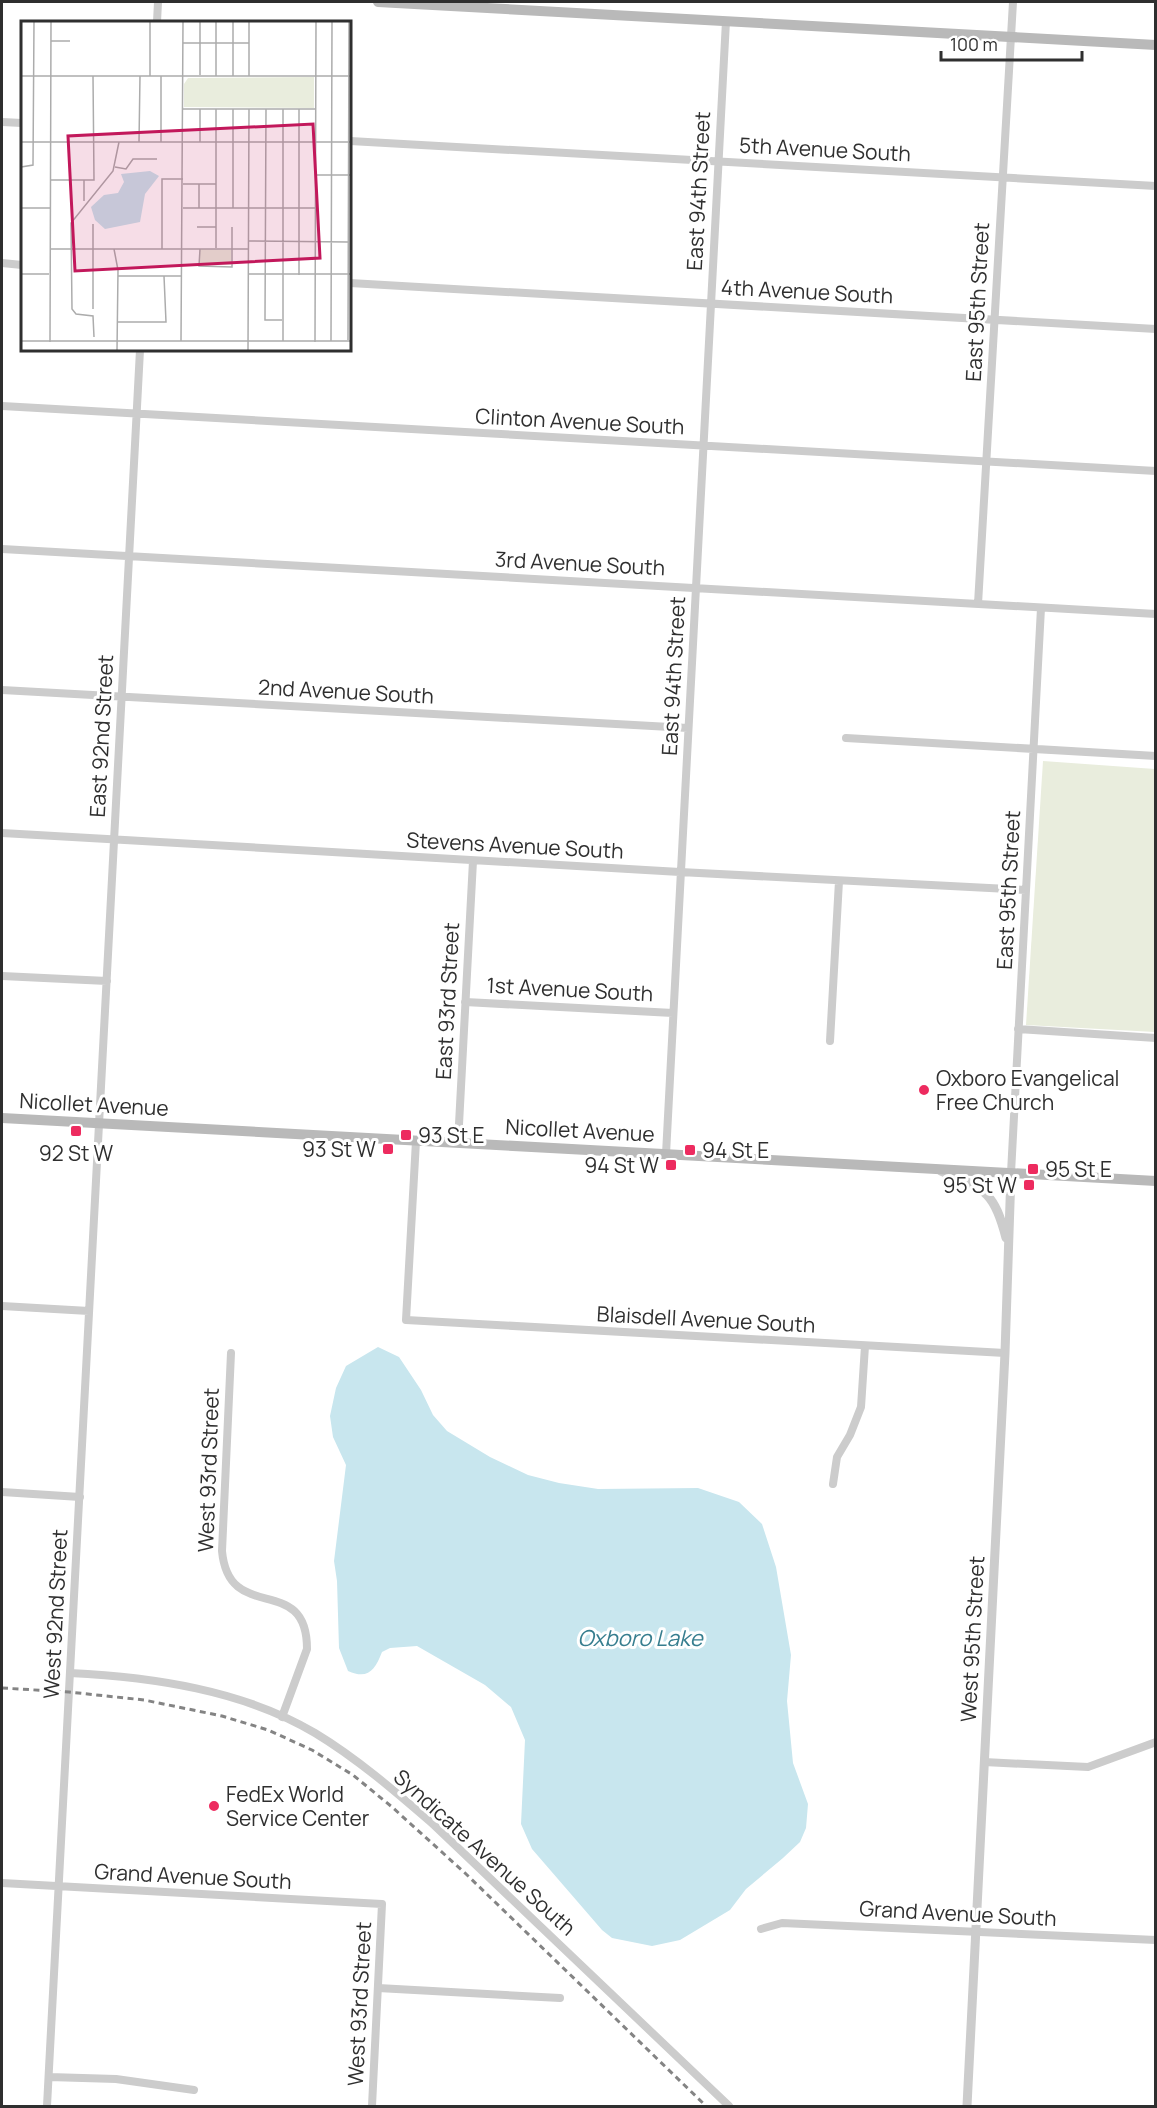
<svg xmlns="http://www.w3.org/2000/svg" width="1157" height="2108" viewBox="0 0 1157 2108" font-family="Manrope,sans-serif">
<rect width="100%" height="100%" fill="#fff"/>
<!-- green -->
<path fill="#e9eddd" d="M 1043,761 L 1155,769 L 1155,1032 L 1026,1025 Z"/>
<!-- water -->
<path fill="#c8e6ee" d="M 378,1347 L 399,1357 L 421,1390 L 433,1415 L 447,1431 L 490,1457 L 528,1475 L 559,1483 L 598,1489 L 698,1488 L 739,1502 L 762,1524 L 776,1567 L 791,1655 L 787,1701 L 793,1763 L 808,1804 L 806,1828 L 800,1842 L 783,1858 L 746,1889 L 730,1910 L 680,1940 L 652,1946 L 612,1938 L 602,1930 L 532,1849 L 521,1824 L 525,1740 L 511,1707 L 485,1685 L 417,1646 L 390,1648 L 382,1652 C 375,1670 368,1680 348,1671 L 339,1648 L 337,1581 L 334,1561 L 346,1465 L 333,1437 L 330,1416 L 336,1388 L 346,1366 Z"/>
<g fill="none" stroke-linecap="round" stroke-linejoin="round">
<!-- minor -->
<path stroke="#ccc" stroke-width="8" d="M 157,22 L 158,2
M 2,122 L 22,123
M 350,141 L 1156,186
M 2,263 L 22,265
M 350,283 L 1156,329
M 2,406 L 1156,471
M 2,549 L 1156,614
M 978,604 L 1013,2
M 2,690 L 688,728
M 846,738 L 1156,756
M 2,833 L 680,872 L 1026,890
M 2,976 L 107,981
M 465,1002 L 673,1013
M 1018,1029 L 1156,1038
M 830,1041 L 839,881
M 416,1141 L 406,1320 L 1005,1353
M 458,1143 L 473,861
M 666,1154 L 726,21
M 1011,1173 L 1041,608
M 2,1306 L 89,1311
M 231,1353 L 222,1551 C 229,1626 307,1571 307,1649 L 282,1717
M 833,1484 L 837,1457 L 850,1435 L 861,1407 L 865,1346
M 2,1492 L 80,1497
M 70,1673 C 152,1677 243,1690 315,1733 C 358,1759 397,1793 434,1825 L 729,2106
M 984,1762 L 1088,1767 L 1156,1742
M 2,1883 L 382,1904 L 372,2106
M 761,1929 L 782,1923 L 1156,1940
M 378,1988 L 560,1998
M 49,2077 L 116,2079 L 194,2090
M 47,2106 L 140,350"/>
<!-- tertiary -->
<path stroke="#ccc" stroke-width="9" d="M 941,1171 C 984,1189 994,1190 1006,1238
M 967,2106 L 1005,1353 L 1011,1173"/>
<!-- secondary -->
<path stroke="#b9b9b9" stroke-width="10" d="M 378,2 L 1156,45
M 2,1118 L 1156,1181"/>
<!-- rail -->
<path stroke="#848484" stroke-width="3" stroke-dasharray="6 4.5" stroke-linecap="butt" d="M 2,1688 L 69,1692 L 144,1700 L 222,1716 L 268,1730 L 312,1750 L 353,1775 L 392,1807 L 465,1873 L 706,2106"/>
</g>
<!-- markers -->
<g fill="#ed2b5f" stroke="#fff" stroke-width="2">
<circle cx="924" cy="1090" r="6"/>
<rect x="70" y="1125" width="12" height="12" rx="3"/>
<rect x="400" y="1129" width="12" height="12" rx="3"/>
<rect x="382" y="1143" width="12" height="12" rx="3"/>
<rect x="684" y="1144" width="12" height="12" rx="3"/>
<rect x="665" y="1159" width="12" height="12" rx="3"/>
<rect x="1027" y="1163" width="12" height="12" rx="3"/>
<rect x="1023" y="1179" width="12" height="12" rx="3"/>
<circle cx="214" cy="1806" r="6"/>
</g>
<g text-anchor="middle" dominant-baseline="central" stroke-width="6" stroke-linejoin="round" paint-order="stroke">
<!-- street labels -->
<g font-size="21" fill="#2f2f2f" stroke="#fff">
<text transform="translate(825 149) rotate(3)">5th Avenue South</text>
<text transform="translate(698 191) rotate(-87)">East 94th Street</text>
<text transform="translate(807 291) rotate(3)">4th Avenue South</text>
<text transform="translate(977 302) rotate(-87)">East 95th Street</text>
<text transform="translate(580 421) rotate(3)">Clinton Avenue South</text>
<text transform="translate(580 563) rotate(3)">3rd Avenue South</text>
<text transform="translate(673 676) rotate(-87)">East 94th Street</text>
<text transform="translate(346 691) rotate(3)">2nd Avenue South</text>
<text transform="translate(101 736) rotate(-87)">East 92nd Street</text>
<text transform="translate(515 845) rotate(3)">Stevens Avenue South</text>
<text transform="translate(1008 890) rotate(-87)">East 95th Street</text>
<text transform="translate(570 989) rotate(3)">1st Avenue South</text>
<text transform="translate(447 1001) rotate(-87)">East 93rd Street</text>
<text transform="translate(94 1104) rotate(3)">Nicollet Avenue</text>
<text transform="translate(580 1130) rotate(3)">Nicollet Avenue</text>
<text transform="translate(706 1319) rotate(3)">Blaisdell Avenue South</text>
<text transform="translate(208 1470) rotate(-88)">West 93rd Street</text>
<text transform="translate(55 1614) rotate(-87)">West 92nd Street</text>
<text transform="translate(972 1639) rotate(-87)">West 95th Street</text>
<text transform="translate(485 1852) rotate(42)">Syndicate Avenue South</text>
<text transform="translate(193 1876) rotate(3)">Grand Avenue South</text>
<text transform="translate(958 1913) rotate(3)">Grand Avenue South</text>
<text transform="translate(359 2004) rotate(-87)">West 93rd Street</text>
</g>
<!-- poi labels -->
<g font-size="21" fill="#2f2f2f" stroke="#fff" text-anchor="start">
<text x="936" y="1078">Oxboro Evangelical<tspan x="936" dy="24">Free Church</tspan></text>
<text x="418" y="1135">93 St E</text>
<text x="376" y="1149" text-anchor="end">93 St W</text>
<text x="702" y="1150">94 St E</text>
<text x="76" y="1153" text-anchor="middle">92 St W</text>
<text x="659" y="1165" text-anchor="end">94 St W</text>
<text x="1045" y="1169">95 St E</text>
<text x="1017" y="1185" text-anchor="end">95 St W</text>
<text x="226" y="1794">FedEx World<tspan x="226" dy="24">Service Center</tspan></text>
</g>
<!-- water labels -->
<g font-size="22" font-style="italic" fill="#377e8f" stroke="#fff">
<text x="640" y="1638">Oxboro Lake</text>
</g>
</g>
<!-- overview -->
<g transform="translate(21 21)">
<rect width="330" height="330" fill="#fff"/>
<path d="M 293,56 L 293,87 L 163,86 L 163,63 L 167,57 ZM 179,228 L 210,229 L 210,244 L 179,244 Z" fill="#e9eddd"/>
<path d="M 129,150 L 138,155 L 124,173 L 119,201 L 84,208 L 74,199 L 70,186 L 83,174 L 97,172 L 103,161 L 100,153 Z" fill="#c8e6ee"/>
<path fill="none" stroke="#acacac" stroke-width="1.5" d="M 195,0 L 195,55M 228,0 L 228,55M 30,20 L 49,20M 162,22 L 228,22M 179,54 L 179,0M 0,55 L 330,55M 129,55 L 129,0M 212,55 L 212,0M 162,88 L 295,88M 245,88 L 244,299 L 261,299M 262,88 L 262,320M 0,121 L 330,121M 118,121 L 119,55M 140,121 L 140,55M 179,121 L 179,88M 0,146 L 12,144 L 13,0M 94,146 L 105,148 L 112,138 L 136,138M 294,154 L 330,154M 30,159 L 73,159 L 72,55M 162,163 L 195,163M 178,163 L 178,187M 63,180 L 63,159M 0,187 L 29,187M 162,187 L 294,187M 212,187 L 212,88M 72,203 L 72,288M 176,206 L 195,206M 228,220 L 327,221M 195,227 L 195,88M 30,228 L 227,228M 93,228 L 97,249 L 96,330M 141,228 L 141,158 L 162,158M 179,228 L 178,245 L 211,246 L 211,206M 0,253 L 28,253M 228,253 L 330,253M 278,254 L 278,88M 97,255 L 160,255M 97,301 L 145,301 L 143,255M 73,316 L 72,295 L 55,293 L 51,288 L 50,202 L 92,150 L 98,121M 327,319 L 328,0M 0,320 L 310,320M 160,320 L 162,0M 310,320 L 311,0M 310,320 L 330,320M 29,321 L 30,0M 294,321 L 295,0M 227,330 L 228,88"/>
<path fill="#c2185b" fill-opacity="0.15" stroke="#c2185b" stroke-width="3" d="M 292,103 L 299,237 L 54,250 L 47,115 Z"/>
<rect width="330" height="330" fill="none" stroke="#2f2f2f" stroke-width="3"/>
</g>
<!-- border -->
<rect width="1157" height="2108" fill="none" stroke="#2f2f2f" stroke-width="6"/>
<!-- scale -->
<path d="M941 51v9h141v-9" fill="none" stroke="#2f2f2f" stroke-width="3"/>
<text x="950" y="51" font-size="18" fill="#2f2f2f" stroke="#ffffff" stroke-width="4.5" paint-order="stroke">100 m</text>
</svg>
